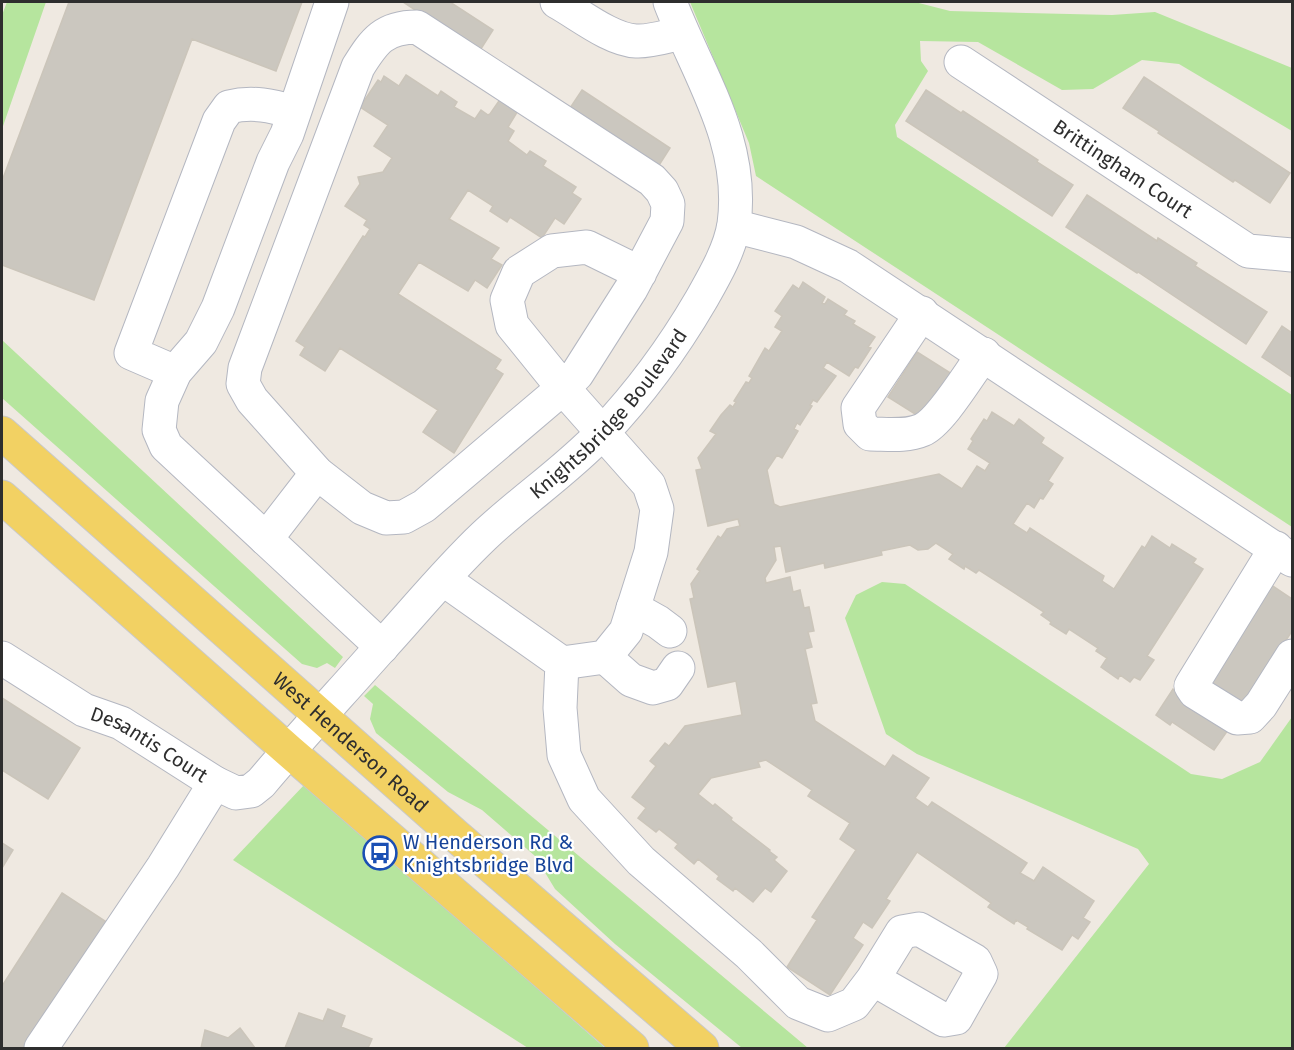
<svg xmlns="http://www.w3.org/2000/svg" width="1294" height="1050" viewBox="0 0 1294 1050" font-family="'Fira Sans',sans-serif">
<rect width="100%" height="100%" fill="#efe9e1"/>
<!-- green -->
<path fill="#b6e59e" d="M 7,2 L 46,2 L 2,129 L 2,15 Z
M 690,2 L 915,2 L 950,11 L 1112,15 L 1155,12 L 1292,68 L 1292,131 L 1179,64 L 1142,60 L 1093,89 L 1062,90 L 978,42 L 920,41 L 921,61 L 928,71 L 895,125 L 897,137 L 1292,395 L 1292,527 L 756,176 L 749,143 Z
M 2,340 L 343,657 L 335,668 L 327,663 L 317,668 L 302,664 L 2,398 Z
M 882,582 L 905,584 L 1191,774 L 1222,779 L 1260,762 L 1292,717 L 1292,1048 L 1004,1048 L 1149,864 L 1138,849 L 917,754 L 886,734 L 845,618 L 856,595 Z
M 375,685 L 808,1048 L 742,1048 L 615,944 L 555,889 L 535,856 L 482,810 L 448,792 L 376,733 L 370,719 L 373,704 L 364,696 Z
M 305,784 L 605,1048 L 528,1048 L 233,860 Z"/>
<!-- building -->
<path fill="#cbc7bf" stroke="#cbc5ba" stroke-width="1.5" d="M 69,2 L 302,2 L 276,71 L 192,39 L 94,300 L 2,265 L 2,181 Z
M 403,2 L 450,2 L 493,30 L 479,52 Z
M 406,75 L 438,96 L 441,91 L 457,102 L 454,107 L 475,119 L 481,110 L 488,115 L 490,114 L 501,98 L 519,109 L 508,127 L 514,131 L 508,141 L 527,155 L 530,151 L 546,161 L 543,166 L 576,187 L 572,193 L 581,199 L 564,224 L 555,218 L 542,238 L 510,217 L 507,222 L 490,211 L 493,206 L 468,190 L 449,219 L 499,248 L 491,259 L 502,265 L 487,288 L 475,280 L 468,291 L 419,262 L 398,294 L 501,360 L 495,369 L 503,374 L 454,453 L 423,432 L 438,410 L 340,348 L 325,371 L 300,355 L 305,347 L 296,341 L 363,236 L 365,237 L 370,229 L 364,225 L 367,220 L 345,206 L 360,184 L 358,177 L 383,172 L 392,158 L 374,146 L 388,125 L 360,107 L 378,80 L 381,82 L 384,76 L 399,86 Z
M 1144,77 L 1290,173 L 1270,203 L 1235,180 L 1233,182 L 1158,133 L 1159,131 L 1123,108 Z
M 582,90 L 670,148 L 656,170 L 568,111 Z
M 926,90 L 961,113 L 963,111 L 1038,160 L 1037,162 L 1073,185 L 1052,216 L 906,121 Z
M 1087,195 L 1157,241 L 1158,238 L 1197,263 L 1195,266 L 1267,312 L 1246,344 L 1138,272 L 1137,273 L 1066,227 Z
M 803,282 L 825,297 L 822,303 L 825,304 L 828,299 L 847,311 L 844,315 L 855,321 L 853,324 L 875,337 L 868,347 L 871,348 L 858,368 L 855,367 L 849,376 L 827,362 L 823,368 L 836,376 L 817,402 L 813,400 L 810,405 L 812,406 L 800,425 L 797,423 L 794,429 L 798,431 L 782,458 L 777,455 L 767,470 L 774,504 L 780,507 L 939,474 L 962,489 L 977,466 L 985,471 L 990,463 L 968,449 L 973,441 L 971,439 L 984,419 L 987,421 L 992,412 L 1014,426 L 1019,419 L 1044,438 L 1041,443 L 1063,458 L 1048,481 L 1053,484 L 1043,499 L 1040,498 L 1034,508 L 1027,503 L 1013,524 L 1027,533 L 1030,528 L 1104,576 L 1102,581 L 1114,589 L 1142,546 L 1145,548 L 1152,536 L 1170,548 L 1172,544 L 1196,559 L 1193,563 L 1203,569 L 1147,656 L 1154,660 L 1140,680 L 1134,677 L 1130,682 L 1120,675 L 1118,679 L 1101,667 L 1107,658 L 1096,651 L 1098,648 L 1069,629 L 1066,634 L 1050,624 L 1051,622 L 1041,615 L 1044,612 L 979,570 L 976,573 L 965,566 L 964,569 L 949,559 L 953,554 L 936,543 L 928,549 L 918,550 L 910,545 L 881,551 L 882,555 L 825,568 L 824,563 L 786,572 L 781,546 L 774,547 L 776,560 L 765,578 L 766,583 L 790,577 L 793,592 L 800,590 L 804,608 L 809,607 L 814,631 L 808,632 L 812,647 L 805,649 L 817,703 L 811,704 L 815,721 L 885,767 L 893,755 L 929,778 L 915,798 L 928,807 L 932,802 L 1027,863 L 1020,873 L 1034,881 L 1043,867 L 1094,901 L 1083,918 L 1090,922 L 1078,939 L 1072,935 L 1062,950 L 1027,929 L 1028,927 L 1016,920 L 1014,924 L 988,907 L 991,903 L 917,852 L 886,899 L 890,901 L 872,928 L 863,922 L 853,938 L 863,945 L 830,995 L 787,967 L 817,920 L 812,917 L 856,850 L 840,839 L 850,823 L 808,796 L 812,790 L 766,760 L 758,762 L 760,767 L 711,778 L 698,794 L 713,806 L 715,804 L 732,818 L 731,820 L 770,850 L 769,851 L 777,857 L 774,860 L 787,871 L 771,892 L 765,888 L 753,902 L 735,888 L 733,891 L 717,879 L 719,876 L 698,859 L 694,864 L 675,848 L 678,844 L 659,829 L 656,832 L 638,818 L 646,808 L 632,797 L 656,766 L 650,761 L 665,743 L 669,746 L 685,726 L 742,715 L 736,681 L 708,687 L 690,599 L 694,598 L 691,584 L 700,571 L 697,569 L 718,536 L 721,538 L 727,529 L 740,526 L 738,519 L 708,526 L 696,470 L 702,469 L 698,458 L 716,434 L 710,431 L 721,415 L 730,405 L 733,407 L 736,402 L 734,401 L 746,382 L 749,383 L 752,378 L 749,376 L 765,348 L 769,351 L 782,331 L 775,327 L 782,316 L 775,311 L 793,285 L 799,289 Z
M 1282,326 L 1292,333 L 1292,377 L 1262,357 Z
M 917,352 L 952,374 L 923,419 L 888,397 Z
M 1267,582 L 1292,599 L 1292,631 L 1244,705 L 1204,679 Z
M 1173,689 L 1228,730 L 1214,750 L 1172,722 L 1170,725 L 1156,715 Z
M 2,698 L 80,748 L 48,799 L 2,770 Z
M 2,843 L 13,850 L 2,868 Z
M 62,893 L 108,923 L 26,1048 L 2,1048 L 2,986 Z
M 328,1009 L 345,1016 L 341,1027 L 372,1039 L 368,1048 L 285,1048 L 299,1013 L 323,1021 Z
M 240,1028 L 255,1048 L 201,1048 L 205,1030 L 228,1038 Z"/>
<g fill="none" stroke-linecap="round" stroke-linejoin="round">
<defs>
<g id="minor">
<path d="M 332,2 L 287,134 L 273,162 L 218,308 L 201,342 L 175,372 L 162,401 L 159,430 L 166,446 L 382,647"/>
<path d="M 557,2 C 579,14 611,40 636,41 C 651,42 667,36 682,33"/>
<path id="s1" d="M 961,62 L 1248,251 L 1292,255"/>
<path d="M 734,226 L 796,242 L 848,266 L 1292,560"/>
<path d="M 922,313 L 858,408 L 860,424 L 870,434 C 886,434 906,437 922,430 C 941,422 970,372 984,354"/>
<path d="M 175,372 L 131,353 L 219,121 L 229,107 C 253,101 272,106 294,112"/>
<path d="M 266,539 L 317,473"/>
<path d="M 1276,548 L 1191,686 L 1195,692 L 1237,718 L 1250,717 L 1261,705 L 1292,656"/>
<path d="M 443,579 L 562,663 L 560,708 L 564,755 L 584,799 L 641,861 L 749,954 L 798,1003 L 828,1015 L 854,1004 L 873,979 L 944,1020 L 956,1018 L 981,974 L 975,961 L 919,929 L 902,932 L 873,979"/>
<path d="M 633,608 L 658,622 L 670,631"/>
<path d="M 605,657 L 631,680 L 653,688 L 667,684 L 678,668"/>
<path id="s2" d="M 2,658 L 84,710 L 121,723 L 215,783 L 236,793 L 251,791 L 261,783 C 299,738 339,695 378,651 C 413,613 446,572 484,536 C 522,500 566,471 602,433 C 640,393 673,348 701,300 C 714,277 730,250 734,224 C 745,141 698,75 670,2"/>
<path d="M 562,663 L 605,657 L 626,631 L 651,552 L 657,509 L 649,485 L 563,388 L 577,374 L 631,289 L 667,221 L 668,204 L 662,191 L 652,180 L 417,27 C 384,27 374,41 358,67 L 245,368 L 243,384 L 252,400 L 317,473 L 362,508 L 386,518 L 404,517 L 424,506 L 563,388 L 512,325 L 507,300 L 519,272 L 552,251 L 587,247 L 640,273"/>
<path d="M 41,1048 L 163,867 L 215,783"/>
</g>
<g id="major">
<path id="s3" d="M 2,433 L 455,835 L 702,1048"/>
<path d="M 2,497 L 289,751 L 632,1048"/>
</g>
</defs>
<!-- minor casing -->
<use href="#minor" stroke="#b4b7c1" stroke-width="35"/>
<!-- major casing -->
<use href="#major" stroke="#c9c9c9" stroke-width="35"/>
<!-- minor -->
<use href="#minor" stroke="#fff" stroke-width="33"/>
<!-- major -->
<use href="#major" stroke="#f2d163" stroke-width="33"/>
</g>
<!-- icons -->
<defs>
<symbol id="bus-ring" viewBox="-11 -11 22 22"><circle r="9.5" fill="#fff" stroke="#1a4fb4" stroke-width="1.5"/><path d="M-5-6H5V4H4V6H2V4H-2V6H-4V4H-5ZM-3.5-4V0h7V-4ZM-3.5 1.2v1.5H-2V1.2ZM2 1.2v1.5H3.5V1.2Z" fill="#1a4fb4"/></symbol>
</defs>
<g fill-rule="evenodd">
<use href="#bus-ring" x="361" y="834" width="38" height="38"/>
</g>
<g text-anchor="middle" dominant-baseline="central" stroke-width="4.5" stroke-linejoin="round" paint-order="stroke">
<!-- street labels -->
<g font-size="20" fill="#2e2e2e" stroke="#fff">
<text stroke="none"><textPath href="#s1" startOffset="194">Brittingham Court</textPath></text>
<text stroke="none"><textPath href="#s2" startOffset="807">Knightsbridge Boulevard</textPath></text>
<text stroke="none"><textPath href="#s3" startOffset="466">West Henderson Road</textPath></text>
<text stroke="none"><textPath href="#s2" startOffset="171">Desantis Court</textPath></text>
</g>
<!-- transit labels -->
<g font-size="20" fill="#164399" stroke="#fff" text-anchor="start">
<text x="403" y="842">W Henderson Rd &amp;<tspan x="403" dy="23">Knightsbridge Blvd</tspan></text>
</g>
</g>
<!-- border -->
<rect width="1294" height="1050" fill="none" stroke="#2e2e2e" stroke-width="6"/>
</svg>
